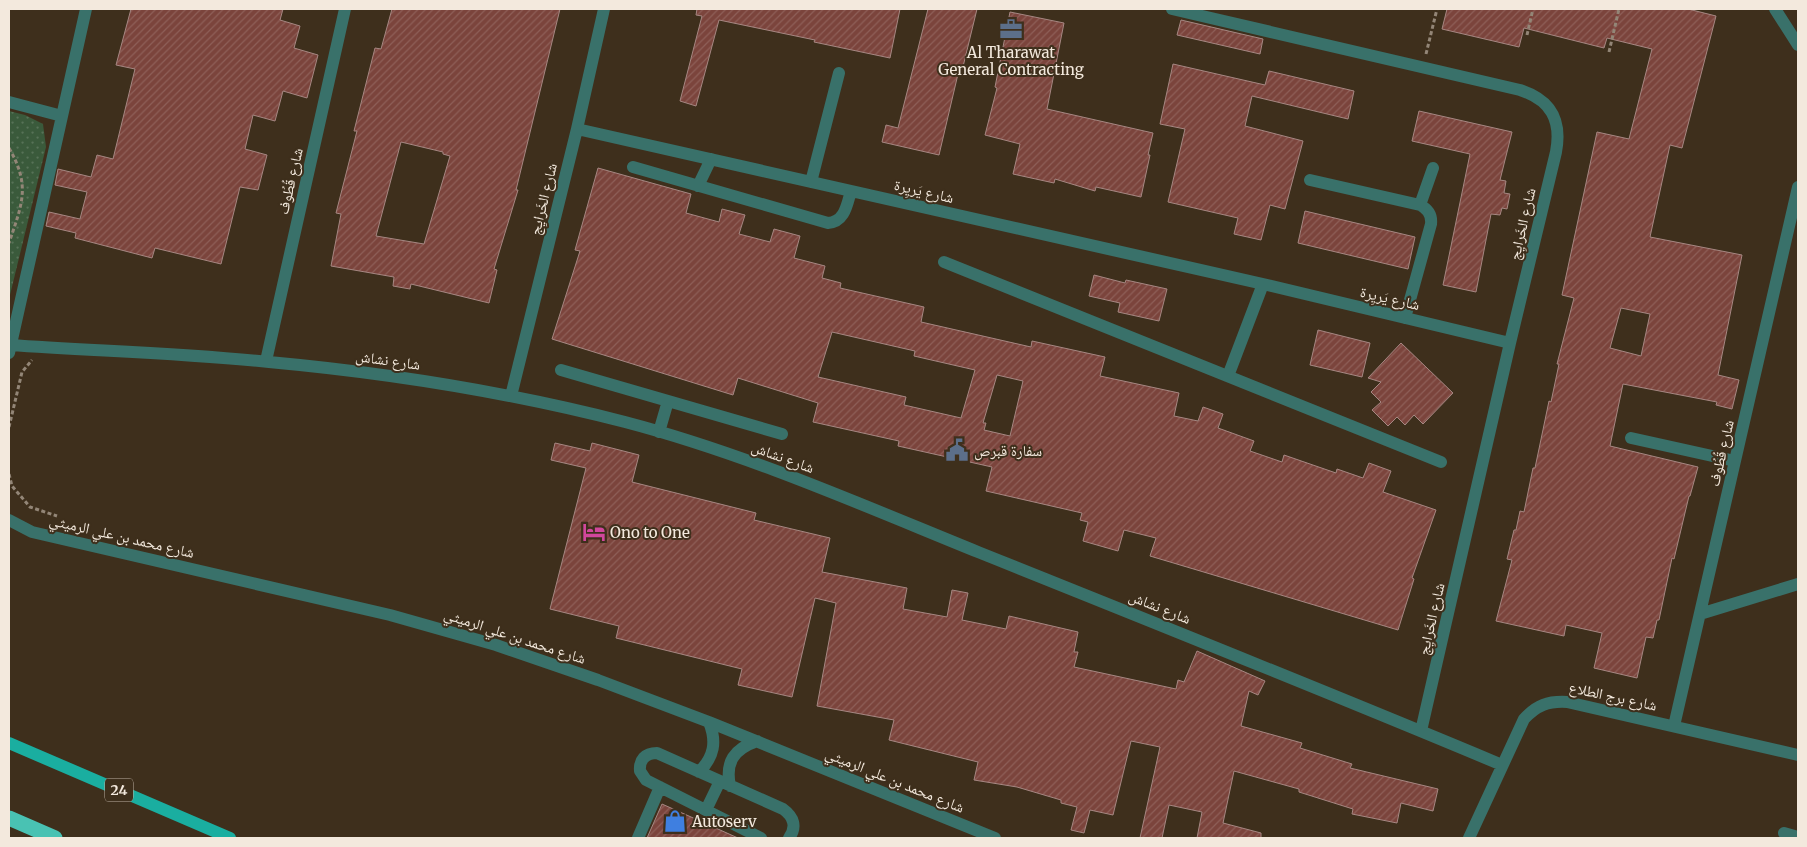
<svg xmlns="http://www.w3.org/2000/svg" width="1807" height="847" viewBox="0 0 1807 847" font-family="Merriweather,'Noto Naskh Arabic',serif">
<defs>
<pattern id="park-dots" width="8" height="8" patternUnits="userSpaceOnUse" patternTransform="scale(1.25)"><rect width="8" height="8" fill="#3a5a3b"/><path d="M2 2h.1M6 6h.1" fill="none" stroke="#577257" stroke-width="1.8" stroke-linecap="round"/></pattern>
<pattern id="building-hatch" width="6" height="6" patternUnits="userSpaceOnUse" patternTransform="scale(1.25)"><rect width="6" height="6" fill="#7b443c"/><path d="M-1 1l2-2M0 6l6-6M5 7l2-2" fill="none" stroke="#8e5f58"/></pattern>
</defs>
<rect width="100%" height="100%" fill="#3e2f1c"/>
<!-- park -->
<path fill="url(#park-dots)" d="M 9,111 L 25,115 L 43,124 L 46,147 L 9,299 Z"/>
<!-- building -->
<path fill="url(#building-hatch)" stroke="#a68782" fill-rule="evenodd" d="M 131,9 L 283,9 L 280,20 L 300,26 L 294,48 L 318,55 L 307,98 L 283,91 L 275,121 L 253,115 L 245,149 L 267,155 L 258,190 L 240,187 L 221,264 L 155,248 L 152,258 L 75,238 L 76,233 L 46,226 L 49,212 L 80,219 L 87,192 L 55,185 L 58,169 L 91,177 L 97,155 L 113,159 L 135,69 L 116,65 Z
M 392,9 L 560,9 L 516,190 L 518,190 L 494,269 L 497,270 L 489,303 L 411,284 L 410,289 L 393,286 L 394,277 L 331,266 L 341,214 L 336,213 L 357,131 L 354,131 L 375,48 L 381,49 ZM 401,142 L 443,152 L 443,154 L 450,156 L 424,244 L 376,236 Z
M 697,9 L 900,9 L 890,58 L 814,42 L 815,40 L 719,20 L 696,106 L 680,101 L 702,16 L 696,15 Z
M 928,9 L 977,9 L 961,75 L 958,74 L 939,155 L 882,142 L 886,125 L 898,128 Z
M 1447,9 L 1688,9 L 1716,16 L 1682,148 L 1670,145 L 1650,237 L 1742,255 L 1718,375 L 1739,380 L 1732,409 L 1716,405 L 1717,402 L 1623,384 L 1610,446 L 1698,467 L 1690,496 L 1689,496 L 1674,559 L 1672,558 L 1659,620 L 1657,620 L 1653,638 L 1646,637 L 1637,678 L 1594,668 L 1602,633 L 1566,625 L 1564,636 L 1496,621 L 1512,560 L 1507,559 L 1514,530 L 1516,530 L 1520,511 L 1524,512 L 1533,468 L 1535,468 L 1549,401 L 1551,402 L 1559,364 L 1557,364 L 1574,298 L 1562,295 L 1597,132 L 1629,139 L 1652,49 L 1607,38 L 1604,48 L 1524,28 L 1519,47 L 1442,29 ZM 1621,308 L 1650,314 L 1641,356 L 1610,348 Z
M 1010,12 L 1064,23 L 1047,109 L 1153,133 L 1148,155 L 1150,155 L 1141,197 L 1096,187 L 1095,191 L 1055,179 L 1054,183 L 1013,174 L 1020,144 L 985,135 L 997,88 L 995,87 Z
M 1181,20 L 1263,39 L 1260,54 L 1177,35 Z
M 1173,64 L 1265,85 L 1269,71 L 1354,91 L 1348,119 L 1252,96 L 1245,126 L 1303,141 L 1285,209 L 1270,205 L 1261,240 L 1234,234 L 1238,218 L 1168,202 L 1185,129 L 1160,124 Z
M 1419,111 L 1512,132 L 1500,180 L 1506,181 L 1504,193 L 1510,194 L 1507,209 L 1502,208 L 1500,215 L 1491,214 L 1476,292 L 1443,285 L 1470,154 L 1412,141 Z
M 598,168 L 691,194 L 686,213 L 719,222 L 722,209 L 745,215 L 739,234 L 770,242 L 774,229 L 800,236 L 794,258 L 825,266 L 822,278 L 841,283 L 840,288 L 924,307 L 921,322 L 1031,347 L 1032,341 L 1105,357 L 1100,376 L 1179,393 L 1174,416 L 1198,421 L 1203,407 L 1223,414 L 1218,428 L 1254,441 L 1250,451 L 1282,462 L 1284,455 L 1336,473 L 1337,469 L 1363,478 L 1369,463 L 1391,471 L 1383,492 L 1436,510 L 1412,578 L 1414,579 L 1398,630 L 1150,556 L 1156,538 L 1124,530 L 1118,551 L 1083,541 L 1088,522 L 1080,520 L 1082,513 L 986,491 L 992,467 L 898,446 L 899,441 L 813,422 L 818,403 L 738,378 L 733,395 L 552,339 L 580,251 L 575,250 ZM 832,332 L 915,351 L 914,356 L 975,370 L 961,418 L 904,405 L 906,397 L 818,377 ZM 997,375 L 1023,381 L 1010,436 L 984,430 L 986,423 L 983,423 Z
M 1305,211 L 1415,237 L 1408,269 L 1298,243 Z
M 1094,275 L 1125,283 L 1126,280 L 1167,289 L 1159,321 L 1118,312 L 1120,303 L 1089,296 Z
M 1318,330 L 1370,343 L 1362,377 L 1310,365 Z
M 1401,343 L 1453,393 L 1423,424 L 1414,415 L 1405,425 L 1397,417 L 1388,426 L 1372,410 L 1381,402 L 1371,392 L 1381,382 L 1368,378 Z
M 555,443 L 590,451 L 592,443 L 639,455 L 632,482 L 756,513 L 754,520 L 830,538 L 822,572 L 907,588 L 903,609 L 947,617 L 952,590 L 968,593 L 962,620 L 1006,629 L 1009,616 L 1078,632 L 1074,652 L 1078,652 L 1074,667 L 1176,689 L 1178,680 L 1184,682 L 1197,651 L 1265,681 L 1258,695 L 1249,691 L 1241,726 L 1302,743 L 1300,748 L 1352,764 L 1350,768 L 1438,789 L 1433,811 L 1401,803 L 1397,823 L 1352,814 L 1353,809 L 1299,792 L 1299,789 L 1234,771 L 1223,823 L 1261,833 L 1261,838 L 1197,838 L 1202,812 L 1169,805 L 1162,838 L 1140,838 L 1160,747 L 1131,741 L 1113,815 L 1090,810 L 1084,833 L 1071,830 L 1077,807 L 1061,803 L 1061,800 L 1017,787 L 974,780 L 978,762 L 889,740 L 894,720 L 817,706 L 836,603 L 815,598 L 792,697 L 738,685 L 742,669 L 616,638 L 619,626 L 550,609 L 586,468 L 551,460 Z
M 662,804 L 738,838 L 647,838 Z"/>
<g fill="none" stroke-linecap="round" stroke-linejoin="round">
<!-- path -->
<path stroke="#938677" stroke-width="3" stroke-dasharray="4 2.5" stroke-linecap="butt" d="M 1527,35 L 1533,9
M 1609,52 L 1619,9
M 1426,54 L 1437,9
M 9,148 C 31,186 22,204 9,243
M 9,427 L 22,372 L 32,360
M 9,474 L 12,486 L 30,507 L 57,516"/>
<!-- minor -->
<path stroke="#39716a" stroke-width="12" d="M 1172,9 L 1520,90 C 1551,100 1562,120 1556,152 L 1510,343 L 1421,731
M 1775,9 L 1798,45
M 9,102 L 62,116
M 577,129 L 1263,284 L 1510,343
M 633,167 L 828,223 C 845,222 847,204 851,191
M 1310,180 L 1420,205 C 1428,209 1432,215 1431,224 L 1405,318
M 811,182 L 839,73
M 698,186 L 711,159
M 1420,205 L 1433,168
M 944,262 L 1441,462
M 10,345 C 96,351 183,353 269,362 C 389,373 508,392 625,422 C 747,454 862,505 978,552 C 1153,622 1328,692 1502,765
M 9,353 L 86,9
M 266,361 L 345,9
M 561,370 L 782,434
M 1228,376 L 1263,284
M 511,396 L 577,129 L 604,9
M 659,432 L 668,401
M 1631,438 L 1735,461
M 9,520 L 32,532 L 390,615 L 496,645 L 598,680 L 709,722 L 995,838
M 1700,614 L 1798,584
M 1674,726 L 1798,187
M 699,772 C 714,757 717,742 709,722
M 730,786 C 725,762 734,749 757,741
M 706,810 L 720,781
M 1784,833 L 1798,837
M 638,838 L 660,787
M 761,838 L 646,780 L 640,771 C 639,760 645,753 657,753 L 783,809 C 794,817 797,827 789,838
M 1469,838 L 1524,719 C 1537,705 1548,701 1567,702 L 1798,755"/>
<!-- major -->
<path stroke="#1aaea0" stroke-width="12" d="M 9,743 L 230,838"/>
<!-- highway -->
<path stroke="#49c2b3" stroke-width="15" d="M 9,818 L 55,838"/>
</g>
<!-- icons -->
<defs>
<symbol id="office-bare" viewBox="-9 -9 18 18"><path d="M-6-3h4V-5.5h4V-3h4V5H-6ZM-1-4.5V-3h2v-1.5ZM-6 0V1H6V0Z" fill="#5c6f8a" stroke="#3e2f1c" stroke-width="2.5" paint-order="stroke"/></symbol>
<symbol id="civic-bare" viewBox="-9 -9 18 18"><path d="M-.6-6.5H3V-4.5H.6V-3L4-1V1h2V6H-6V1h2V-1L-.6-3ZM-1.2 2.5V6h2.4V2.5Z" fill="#5c6f8a" stroke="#3e2f1c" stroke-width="2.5" paint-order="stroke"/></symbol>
<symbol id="hotel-bare" viewBox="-9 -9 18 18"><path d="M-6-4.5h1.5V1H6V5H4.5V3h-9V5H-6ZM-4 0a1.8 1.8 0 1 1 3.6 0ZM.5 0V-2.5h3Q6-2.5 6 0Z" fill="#d1479c" stroke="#3e2f1c" stroke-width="2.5" paint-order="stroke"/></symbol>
<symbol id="shop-bare" viewBox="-9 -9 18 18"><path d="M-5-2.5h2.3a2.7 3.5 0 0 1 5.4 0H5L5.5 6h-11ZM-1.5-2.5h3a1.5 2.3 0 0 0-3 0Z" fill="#3f7fe0" stroke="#3e2f1c" stroke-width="2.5" paint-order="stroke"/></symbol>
</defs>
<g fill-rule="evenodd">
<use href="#office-bare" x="995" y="13" width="32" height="32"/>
<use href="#civic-bare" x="941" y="434" width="32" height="32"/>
<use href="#hotel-bare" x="578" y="516" width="32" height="32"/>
<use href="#shop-bare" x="659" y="805" width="32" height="32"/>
</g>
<g text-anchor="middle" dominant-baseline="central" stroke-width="4" stroke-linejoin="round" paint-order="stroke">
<!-- shield labels -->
<rect fill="#3e2f1c" stroke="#bdb1a3" stroke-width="1" x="105" y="778.5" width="28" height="23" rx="4"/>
<g font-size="14" font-weight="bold" fill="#f3e9dd">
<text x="119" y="790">24</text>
</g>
<!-- poi labels -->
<g font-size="15" fill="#f3e9dd" stroke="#3e2f1c" text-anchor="start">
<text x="1011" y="52" text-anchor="middle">Al Tharawat<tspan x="1011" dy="17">General Contracting</tspan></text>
<text x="974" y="450">سفارة قبرص</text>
<text x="610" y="532">Ono to One</text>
<text x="692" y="821">Autoserv</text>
</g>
<!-- street labels -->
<g font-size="15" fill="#f3e9dd" stroke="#3e2f1c">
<text transform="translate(290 181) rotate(-77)">شارع قُطُوف</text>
<text transform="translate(924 191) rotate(13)">شارع يَريِرة</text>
<text transform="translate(543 199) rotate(-76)">شارع الخَرايِج</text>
<text transform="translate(1522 224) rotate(-77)">شارع الخَرايِج</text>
<text transform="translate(1390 298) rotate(13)">شارع يَريِرة</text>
<text transform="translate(388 360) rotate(8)">شارع نشاش</text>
<text transform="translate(1721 453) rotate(-77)">شارع قُطُوف</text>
<text transform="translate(783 457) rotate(20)">شارع نشاش</text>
<text transform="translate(122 536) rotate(13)">شارع محمد بن علي الرميثي</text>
<text transform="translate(1160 607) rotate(22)">شارع نشاش</text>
<text transform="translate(1431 619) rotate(-77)">شارع الخَرايِج</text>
<text transform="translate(515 636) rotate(18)">شارع محمد بن علي الرميثي</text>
<text transform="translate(1613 696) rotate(12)">شارع برج الطلاع</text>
<text transform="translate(895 780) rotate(22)">شارع محمد بن علي الرميثي</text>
</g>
</g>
<!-- border -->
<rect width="1807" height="847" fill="none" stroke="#f3e9dd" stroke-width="20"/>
</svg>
